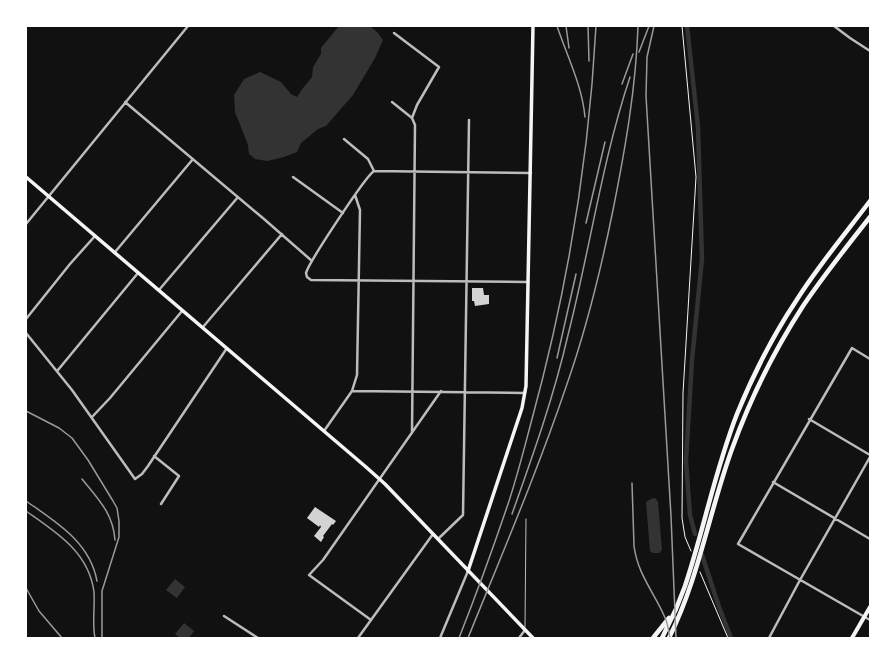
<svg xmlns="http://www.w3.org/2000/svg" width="896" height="664" viewBox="0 0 896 664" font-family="'IBM Plex Sans',sans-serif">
<rect width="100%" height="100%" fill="#111"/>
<!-- water -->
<path fill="#333" d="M 339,26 L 370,26 L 377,32 L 383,40 L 375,58 L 353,95 L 326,126 L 318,129 L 301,143 L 297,152 L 284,157 L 267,161 L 255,159 L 249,154 L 248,145 L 235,112 L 234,95 L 244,79 L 260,72 L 281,82 L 291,94 L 297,97 L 303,88 L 312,77 L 313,67 L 321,54 L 321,48 Z
M 654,498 L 656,499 L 658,502 L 662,550 L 659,553 L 653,553 L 650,551 L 646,502 L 651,499 Z
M 175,579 L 185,587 L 177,598 L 166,590 Z
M 184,623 L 194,631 L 189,638 L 180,638 L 175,634 Z"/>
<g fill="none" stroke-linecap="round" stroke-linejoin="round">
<!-- canal -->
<path stroke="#333" stroke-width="4.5" d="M 687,26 L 698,127 L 702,259 L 692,360 L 686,461 L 690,515 L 695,534
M 702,555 L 719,607 L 731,638"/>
</g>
<!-- building -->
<path fill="#d3d3d3" d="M 472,288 L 483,288 L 484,295 L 489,295 L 489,304 L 475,306 L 474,301 L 472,301 Z
M 315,507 L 336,521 L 333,525 L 332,524 L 323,536 L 324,537 L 321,542 L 314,536 L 321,527 L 320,525 L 319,527 L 307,518 Z"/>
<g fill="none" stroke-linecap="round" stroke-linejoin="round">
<!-- path -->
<path stroke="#f5f5f5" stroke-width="1" d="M 682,26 L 696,177 L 683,393 L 682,518 L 685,537 L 691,551
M 700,572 L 728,638"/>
<!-- service -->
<path stroke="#bcbcbc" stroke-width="1" d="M 525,627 L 526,519"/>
<!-- minor -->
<path stroke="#bcbcbc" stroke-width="2.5" d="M 834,26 L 850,38 L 870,51
M 394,33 L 439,67 L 417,105 L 412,118 L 415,125 L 412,433
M 125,102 L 264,219 L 312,261
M 392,102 L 412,118
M 344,139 L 368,159 L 374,171
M 374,171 C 365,177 309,262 306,273 L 307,277 L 311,280 L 528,282
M 374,171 L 531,173
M 293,177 L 343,213
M 26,224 L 188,26
M 115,252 L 193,159
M 159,290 L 238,197
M 26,319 L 70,264 L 95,236
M 203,327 L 282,234
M 26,333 L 72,390 L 135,479 L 142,474 L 148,466 L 227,348
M 870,359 L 852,348 L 738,544 L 870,620
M 58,370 L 138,273
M 352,391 L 525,393
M 92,417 L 110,398 L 182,311
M 809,419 L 870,455
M 324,431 L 352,391 L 357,375 L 360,210 L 355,195
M 154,456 L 179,476 L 161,504
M 773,482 L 870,539
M 438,539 L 463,515 L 469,120
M 224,616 L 258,638
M 371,620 L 309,575 L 323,560 L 441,391
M 358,638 L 433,534
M 440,638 L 468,571
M 519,638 L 525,630
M 769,638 L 800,580 L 870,457"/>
<!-- secondary -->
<path stroke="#f5f5f5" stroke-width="3.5" d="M 26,177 L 366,467 L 385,484 L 533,638
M 468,571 L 522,408 L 526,386 L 533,26"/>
<!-- primary -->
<path stroke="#f5f5f5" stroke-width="4" d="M 852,638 L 870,607"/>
<!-- motorway -->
<path stroke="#f5f5f5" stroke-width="4.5" d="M 653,638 L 669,618
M 662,638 L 676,609 L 685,586 C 704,529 715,470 737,414 C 753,375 772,337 796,301 C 818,266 845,234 870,201
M 669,638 C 699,578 709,512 732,449 C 750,399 774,351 803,306 C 824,275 847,246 870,217"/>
<!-- rail -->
<path stroke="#9a9a9a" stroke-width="1.5" d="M 557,26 C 567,56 582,85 585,117
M 566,26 L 569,48
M 588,26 L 589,61
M 654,26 L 647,57 L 646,96 L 671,516 L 676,638
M 639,52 L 649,26
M 622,84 L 633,54
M 586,223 L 605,142
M 557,358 L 576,274
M 26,411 L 59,428 L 72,438 L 88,460 L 113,501 L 117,508 L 119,521 L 119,537 L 102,591 L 102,638
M 82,479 C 98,499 113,513 115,540
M 632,483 L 634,546 C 638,576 655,593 666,620 C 668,626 669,632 670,638
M 26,501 C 56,522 90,542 97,581
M 26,511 C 56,532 89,552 94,592 C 95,608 92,623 95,638
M 512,514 C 533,455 554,396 568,335 C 590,249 602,161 630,77
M 26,588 L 39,611 L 62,638
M 459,638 C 476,595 492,551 507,507 C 517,478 524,449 532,419 C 567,291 589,159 596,26
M 468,638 C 502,554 538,470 567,384 C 587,327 601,269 613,210 C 625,150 636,88 638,26"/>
</g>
<!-- border -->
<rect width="896" height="664" fill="none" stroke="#ffffff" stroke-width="54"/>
</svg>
